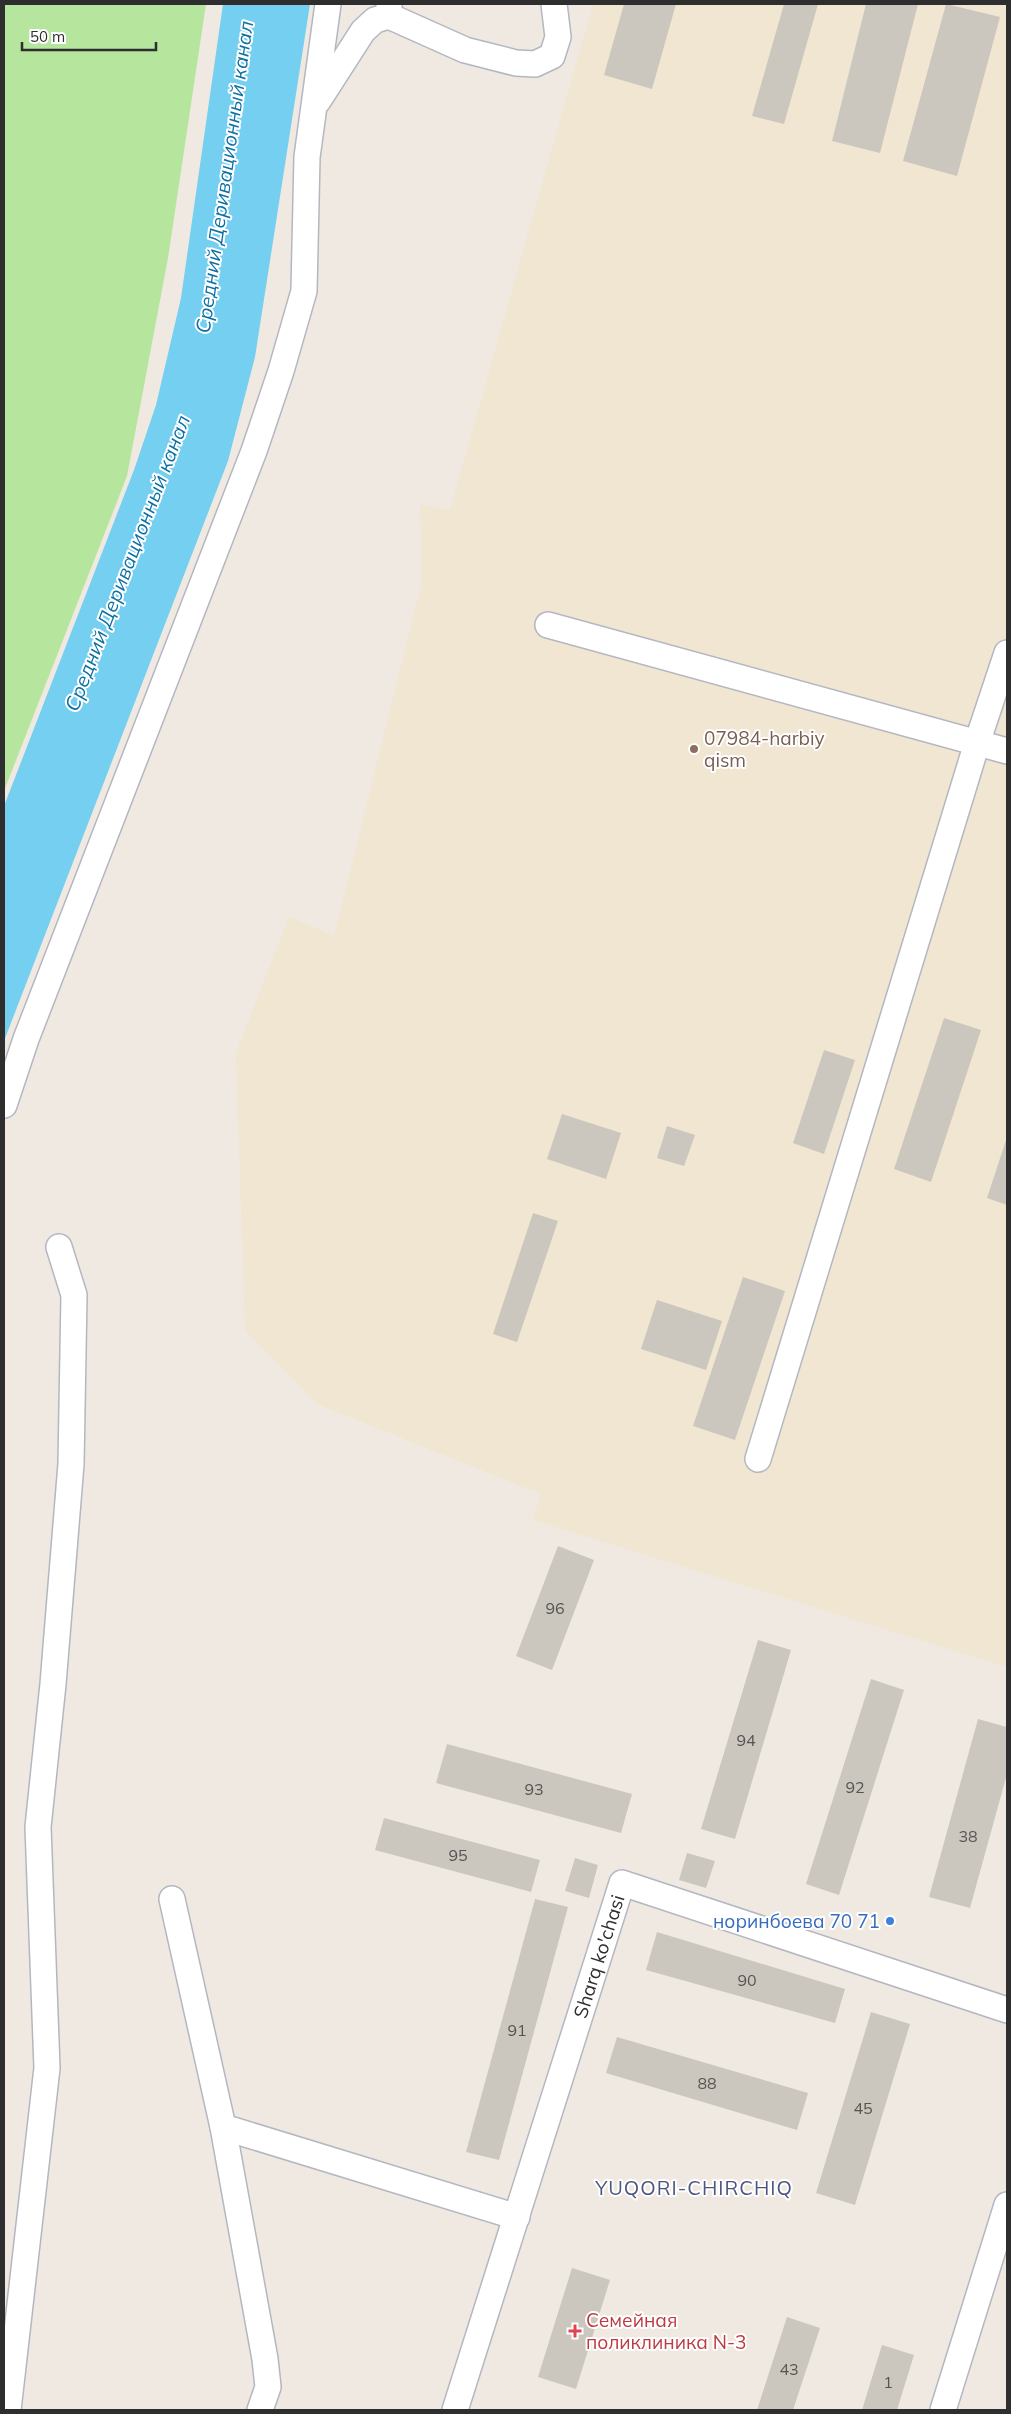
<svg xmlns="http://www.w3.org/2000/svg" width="1011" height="2414" viewBox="0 0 1011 2414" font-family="Mulish,sans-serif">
<rect width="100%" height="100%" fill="#efe9e1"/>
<!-- education -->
<path fill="#f0e6d1" d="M 593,4 L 1002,4 L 1007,7 L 1007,1667 L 533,1520 L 541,1494 L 317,1404 L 245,1330 L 236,1053 L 289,917 L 334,936 L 422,581 L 420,505 L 450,510 Z"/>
<!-- green -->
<path fill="#b6e59e" d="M 4,4 L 206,4 L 168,258 L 127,476 L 4,791 Z"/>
<!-- water -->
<path fill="#75cff0" d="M 223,4 L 310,4 L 255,357 L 228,461 L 4,1041 L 4,806 L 134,470 L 156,405 L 181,298 Z"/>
<!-- building -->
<path fill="#cbc7bf" d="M 624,4 L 676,4 L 652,89 L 604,75 Z
M 784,4 L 818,4 L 784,124 L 752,116 Z
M 866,4 L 918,4 L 880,153 L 832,141 Z
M 946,4 L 1000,17 L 957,176 L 903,161 Z
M 944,1018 L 981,1030 L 931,1182 L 894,1169 Z
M 824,1050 L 855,1060 L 824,1154 L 793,1143 Z
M 562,1114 L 621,1133 L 606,1179 L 547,1159 Z
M 667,1126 L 695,1135 L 684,1166 L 657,1158 Z
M 1007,1137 L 1007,1205 L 987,1198 Z
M 533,1213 L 558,1221 L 517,1342 L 493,1334 Z
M 743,1277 L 785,1291 L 735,1440 L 693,1426 Z
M 657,1300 L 722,1321 L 706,1370 L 641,1349 Z
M 558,1546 L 594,1560 L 552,1670 L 516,1656 Z
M 758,1640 L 791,1650 L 735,1839 L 701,1829 Z
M 871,1679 L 904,1690 L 839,1895 L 806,1884 Z
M 978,1719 L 1007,1727 L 1007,1774 L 970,1908 L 929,1897 Z
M 447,1744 L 632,1794 L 621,1833 L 436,1783 Z
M 384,1818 L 540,1860 L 531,1892 L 375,1850 Z
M 687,1853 L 715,1861 L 706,1888 L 679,1880 Z
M 575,1858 L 598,1865 L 589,1898 L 565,1891 Z
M 535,1899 L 568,1907 L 499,2160 L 466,2152 Z
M 657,1932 L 845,1989 L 835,2023 L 646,1970 Z
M 871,2012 L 910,2024 L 855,2205 L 816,2193 Z
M 617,2037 L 808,2093 L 797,2130 L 606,2073 Z
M 572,2268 L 610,2280 L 576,2389 L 538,2377 Z
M 787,2317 L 820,2328 L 793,2410 L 757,2410 Z
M 882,2345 L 914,2355 L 897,2410 L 862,2410 Z"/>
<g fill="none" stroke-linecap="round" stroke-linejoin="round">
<defs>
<g id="minor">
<path d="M 389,16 L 465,50 L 516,63 L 535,64 L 552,56 L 558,37 L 554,4"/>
<path d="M 318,101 L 363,31 L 375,20 L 389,16 L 389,4"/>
<path d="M 548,625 L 1007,751"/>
<path d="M 4,1105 L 26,1039 L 254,451 L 281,371 L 304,291 L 307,157 L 328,4"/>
<path d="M 758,1459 L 977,743 L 1007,653"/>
<path d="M 172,1899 L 223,2127 L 265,2359 L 268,2387 L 260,2410"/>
<path d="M 223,2127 L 517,2217"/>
<path d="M 8,2410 L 47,2068 L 38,1827 L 53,1684 L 71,1464 L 74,1295 L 59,1247"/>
<path id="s1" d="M 455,2410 L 622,1883 L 1007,2010"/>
<path d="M 943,2410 L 1007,2205"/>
</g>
</defs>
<!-- minor casing -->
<use href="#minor" stroke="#b4b7c1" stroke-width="28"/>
<!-- minor -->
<use href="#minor" stroke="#fff" stroke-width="25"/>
</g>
<!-- markers -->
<circle fill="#8d6e63" stroke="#fff" stroke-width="2" cx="694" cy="749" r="5"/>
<circle fill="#3f7fe0" stroke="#fff" stroke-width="2" cx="890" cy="1921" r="5"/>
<path fill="#e0444e" stroke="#fff" stroke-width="2" d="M572.5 2323.5h5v5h5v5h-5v5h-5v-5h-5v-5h5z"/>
<g text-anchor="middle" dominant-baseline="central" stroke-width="4" stroke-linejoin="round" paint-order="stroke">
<!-- number labels -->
<g font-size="16" fill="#555452">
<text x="555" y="1608">96</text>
<text x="746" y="1740">94</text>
<text x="855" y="1787">92</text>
<text x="534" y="1789">93</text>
<text x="968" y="1836">38</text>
<text x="458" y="1855">95</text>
<text x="747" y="1980">90</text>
<text x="517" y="2030">91</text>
<text x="707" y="2083">88</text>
<text x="863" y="2108">45</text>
<text x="789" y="2369">43</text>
<text x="888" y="2382">1</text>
</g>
<!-- education labels -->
<g font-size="19" fill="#785e54" stroke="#fff" text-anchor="start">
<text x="704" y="738">07984-harbiy<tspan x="704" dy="22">qism</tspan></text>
</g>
<!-- shop labels -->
<g font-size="19" fill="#366cbe" stroke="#fff" text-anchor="end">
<text x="880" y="1921">норинбоева 70 71</text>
</g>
<!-- street labels -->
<g font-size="19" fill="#2e2e2e" stroke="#fff">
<text stroke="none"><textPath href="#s1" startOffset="476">Sharq ko'chasi</textPath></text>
</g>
<!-- health labels -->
<g font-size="19" fill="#be3a42" stroke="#fff" text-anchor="start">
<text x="586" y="2320">Семейная<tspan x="586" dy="22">поликлиника N-3</tspan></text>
</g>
<!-- water labels -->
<g font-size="20" font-style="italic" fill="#0d6fa3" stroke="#fff">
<text transform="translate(224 177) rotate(-82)">Средний Деривационный канал</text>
<text transform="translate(127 563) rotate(-69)">Средний Деривационный канал</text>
</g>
<!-- neighbourhood labels -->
<g font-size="20" letter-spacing="1" fill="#4d5680" stroke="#fff">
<text x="694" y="2187">YUQORI-CHIRCHIQ</text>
</g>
</g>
<!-- border -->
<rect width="1011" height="2414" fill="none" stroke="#2e2e2e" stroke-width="10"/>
<!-- scale -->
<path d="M22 42v8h134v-8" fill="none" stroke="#2e2e2e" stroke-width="2.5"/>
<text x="30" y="42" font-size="15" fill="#2e2e2e" stroke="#ffffff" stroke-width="4" paint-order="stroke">50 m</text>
</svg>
